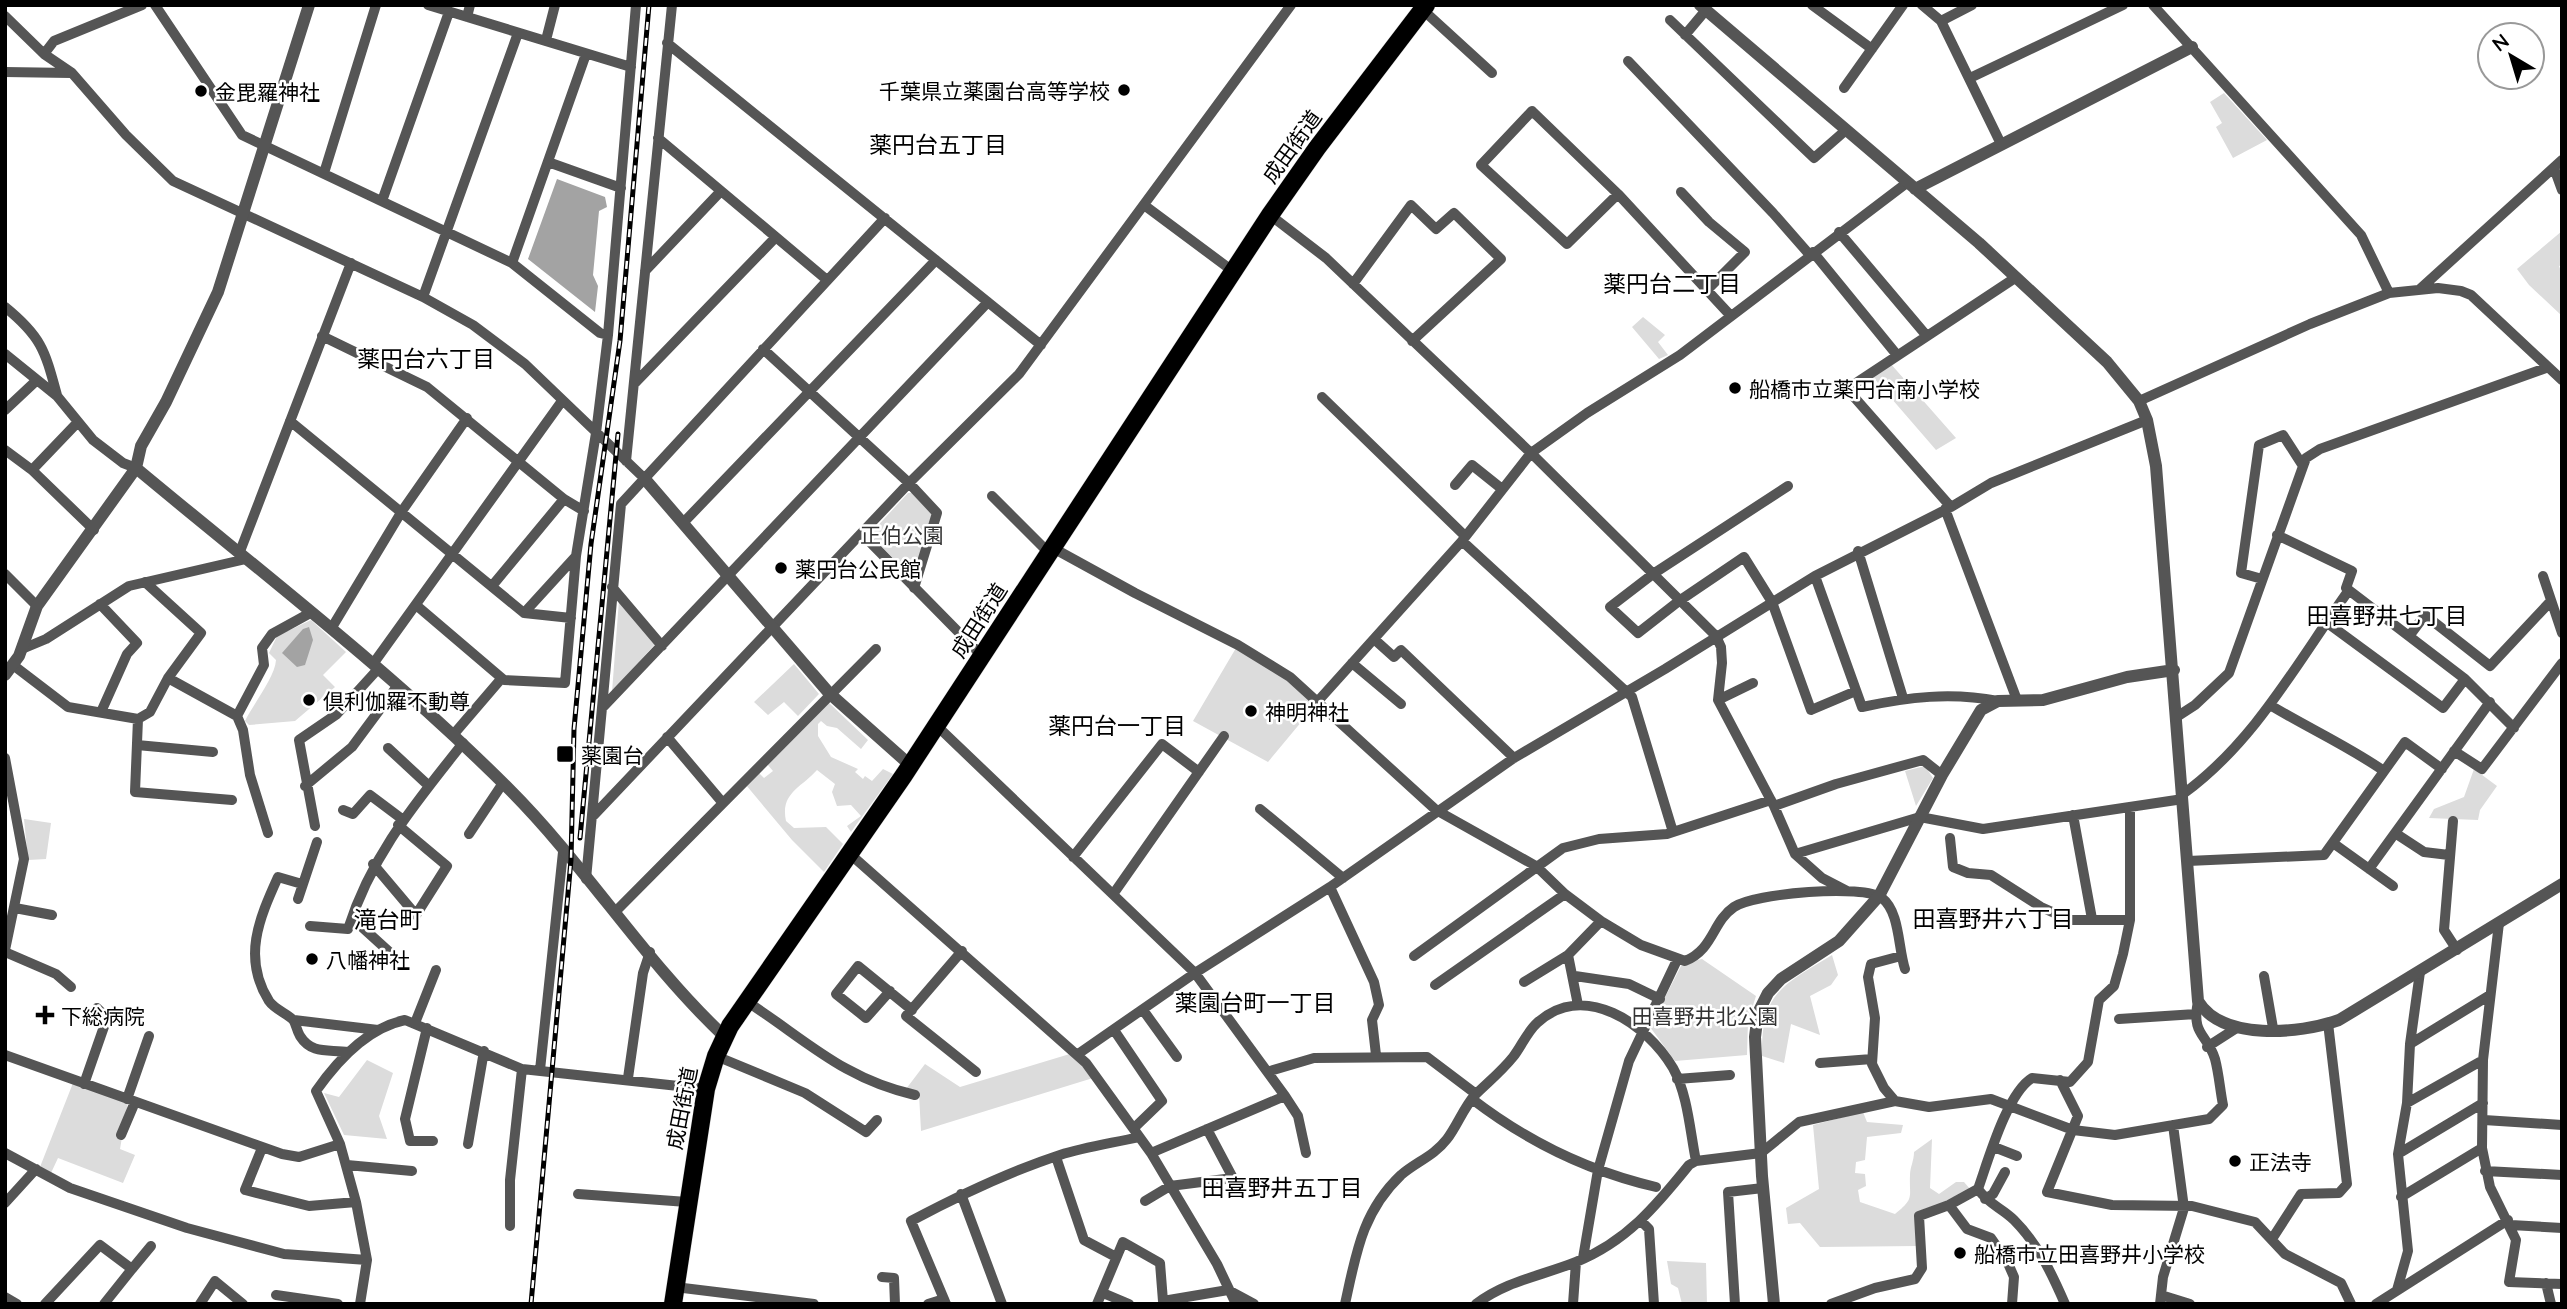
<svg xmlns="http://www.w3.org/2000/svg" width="2567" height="1309" viewBox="0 0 2567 1309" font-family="Lato,'Noto Sans JP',sans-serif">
<rect width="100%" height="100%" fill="#fff"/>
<!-- green -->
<path fill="#dcdcdc" d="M 2224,93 L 2267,140 L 2233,158 L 2216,127 L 2222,123 L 2210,102 Z
M 2562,231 L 2562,265 L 2559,266 L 2562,274 L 2561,315 L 2529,285 L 2517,269 Z
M 1643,317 L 1665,335 L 1658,342 L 1668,355 L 1659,359 L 1632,327 Z
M 1890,363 L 1956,438 L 1936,450 L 1872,376 Z
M 908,493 L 912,493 L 933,515 L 912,577 L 873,538 L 872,532 Z
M 619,600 L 656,643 L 612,692 Z
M 311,620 L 346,652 L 323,675 L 335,687 L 295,721 L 249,725 L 245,721 C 254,703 275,677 276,660 L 269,653 L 277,636 Z
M 1236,648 L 1289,680 L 1317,703 L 1268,762 L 1193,721 Z
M 794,664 L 819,694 L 798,716 L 784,702 L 768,715 L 754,702 Z
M 827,701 L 868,740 L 861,749 L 837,728 L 827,726 L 821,721 L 818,724 L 818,736 L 831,757 L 858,769 L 855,772 L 863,779 L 865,776 L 872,781 L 883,769 L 893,774 L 851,832 L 847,826 L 861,816 L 851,805 L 837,806 L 832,792 L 835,784 L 817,770 C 801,788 780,793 786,821 L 794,828 L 826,827 L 843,844 L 824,872 L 792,840 L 746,785 L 758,772 L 764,778 L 773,771 L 767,764 Z
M 1925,766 L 1933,778 L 1916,806 L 1905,771 Z
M 2474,769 L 2497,786 L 2480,810 L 2478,820 L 2429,818 L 2434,809 L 2464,797 Z
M 24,819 L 51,823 L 46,859 L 28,860 Z
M 1832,955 L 1838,975 L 1831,985 L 1810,996 L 1820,1035 L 1791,1024 L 1784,1063 L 1762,1056 C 1761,992 1782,986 1832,955 Z
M 1702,959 L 1756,996 L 1748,1021 L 1747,1055 L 1675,1061 L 1650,1027 L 1682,964 Z
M 1073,1053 L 1093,1078 L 921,1131 L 919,1094 L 906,1089 L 925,1064 L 960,1087 Z
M 367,1060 L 393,1073 L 379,1116 L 387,1139 L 344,1135 L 324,1093 L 339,1097 Z
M 73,1083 L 128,1102 L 120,1149 L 135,1155 L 123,1183 L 58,1158 L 51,1173 L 40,1167 Z
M 1863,1112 L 1867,1122 L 1903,1125 L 1901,1133 L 1867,1137 L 1865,1160 L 1856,1162 L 1855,1173 L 1865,1174 L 1866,1186 L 1858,1190 L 1860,1202 L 1895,1214 C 1915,1198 1909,1198 1910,1175 C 1910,1167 1914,1161 1914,1152 L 1932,1139 L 1930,1188 L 1939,1194 L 1956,1182 L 1964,1182 L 1970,1189 L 1949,1201 L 1924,1209 L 1917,1246 L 1820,1247 L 1800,1223 L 1788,1224 L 1786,1208 L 1819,1189 L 1813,1125 Z
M 1667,1261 L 1706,1263 L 1707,1304 L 1682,1304 L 1678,1288 L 1671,1284 Z"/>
<!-- water -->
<path fill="#a3a3a3" d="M 557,179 L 605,197 L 607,207 L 599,211 L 593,275 L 598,286 L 595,312 L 528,259 Z
M 309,627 L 313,640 L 305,665 L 297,667 L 282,653 L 303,629 Z"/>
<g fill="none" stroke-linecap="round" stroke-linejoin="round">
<defs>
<path id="trunk" d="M 673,1304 L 706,1089 L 716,1056 L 730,1026 L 904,775 L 1270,215 L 1317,148 L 1426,5"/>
</defs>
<!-- trunk casing -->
<use href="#trunk" stroke="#dbdbdb" stroke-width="19"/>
<!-- minor -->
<path stroke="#555" stroke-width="10" d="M 155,5 L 242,135 L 512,263 L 600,333 L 608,335
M 428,5 L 631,67
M 1812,5 L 1872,49
M 1922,5 L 1941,21 L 2001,144
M 2153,5 L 2361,235 L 2389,293
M 1423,10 L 1492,73
M 5,16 L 44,54 L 72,73 L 126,135 L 173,181 L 423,297 L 473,325 L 525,364 L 644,478
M 467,17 L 470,5
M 1670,20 L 1814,158 L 1846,130
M 1941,21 L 1972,5
M 1685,35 L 1706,10
M 546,40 L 555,5
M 667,43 L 1041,345
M 44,54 L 54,41 L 142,5
M 1628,61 L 1773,213 L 1809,254
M 5,72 L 71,73
M 1970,78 L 2123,5
M 1844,88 L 1903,5
M 658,138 L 827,280
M 548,162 L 621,188
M 2554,168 L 2562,190
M 324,173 L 376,5
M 1681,192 L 1709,222 L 1745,252 L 1708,289
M 1618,194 L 1567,244 L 1481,165 L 1532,111 L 1618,194 L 1730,315
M 382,201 L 449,12
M 1144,205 L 1234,272
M 1270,215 L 1326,258 L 1531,453 L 1716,636 L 1721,647 L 1722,663 L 1718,700 L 1774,806 L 1795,854 L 1822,878 L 1847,891
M 1839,232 L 1926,335
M 1813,252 L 1897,355
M 512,263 L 586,54
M 645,271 L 721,191
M 1353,284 L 1411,205 L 1436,229 L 1454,213 L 1501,259 L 1412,341
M 2420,289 L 2562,160
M 423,297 L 518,33
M 5,307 C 42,337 45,351 57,395
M 322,336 L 427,387 L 564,499 L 584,511
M 763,349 L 909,483 L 937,513 L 914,588
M 5,354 L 57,396 L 93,440 L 123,463 L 136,468
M 634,384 L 776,237
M 1322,397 L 1464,535
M 2139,401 L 2310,324 L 2389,293 L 2438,288 L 2461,291 L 2471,295 L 2562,380
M 5,410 L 37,380
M 290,421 L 524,613 L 571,618
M 5,450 L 32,470 L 94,530
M 626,461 L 672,5
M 32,470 L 77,423
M 1455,485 L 1472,465 L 1502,489
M 1788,486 L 1653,574 L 1610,607 L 1638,633 L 1679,601 L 1744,557 L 1772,602 L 1811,710 L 1856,691
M 992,496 L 1049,553
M 1951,507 L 1847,389 L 2015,278
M 1945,509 L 2017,700
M 683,523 L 936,260
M 862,534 L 982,656
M 2277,535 L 2352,571 L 2346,588 L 2465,679 L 2514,728
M 1462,541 L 1632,697 L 1673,832
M 1053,548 L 1135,593 L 1238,645 L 1290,677 L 1436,810 L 1536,866 L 1565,894 L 1601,921 L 1641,945 L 1685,961 C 1714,949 1712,922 1734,907 C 1754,893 1864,884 1882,898 C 1900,912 1898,948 1905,969
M 1858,551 L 1903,698
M 239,554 L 351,263
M 5,574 L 37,606
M 1815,576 L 1862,707 C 1908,697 1951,692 1998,701
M 2543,576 L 2562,633
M 2262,579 L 2241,573 L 2259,445 L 2283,435 L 2303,466
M 492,586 L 564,499
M 612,587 L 662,646
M 100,604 L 137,643 L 127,654 L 101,712
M 416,605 L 504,680 L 565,683 L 576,556 L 596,433 L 608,335 L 636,5
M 524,613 L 576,556
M 2326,622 L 2443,708 L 2465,679
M 331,629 L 402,511 L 467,418
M 2410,635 L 2425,615 L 2490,666 L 2550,602
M 1374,639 L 1394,657 L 1401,650 L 1514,758
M 22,649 L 46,639 L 129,586 L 246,559
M 1352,663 L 1401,704
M 373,664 L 562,401
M 13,665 L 68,707 L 138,719 L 150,712 L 168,678 L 201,633 L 145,582
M 168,678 L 237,716
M 1718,700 L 1753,683
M 1318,701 L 1462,541 L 1531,453 L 1587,413 L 1680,355 L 1908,182
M 2270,705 C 2308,728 2348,746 2384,771
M 604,706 L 988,302
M 2178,716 L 2195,705 L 2229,673 L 2306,458 L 2320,449 L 2546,368
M 138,719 L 135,792 L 232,800
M 936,725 L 1195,973 L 1285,1096 L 1151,1153
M 453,735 L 501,679
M 667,737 L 722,802
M 137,745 L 213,752
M 388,748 L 429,786
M 2454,751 L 2482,769 L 2562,663
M 5,758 L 24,859 L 5,950
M 305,786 L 352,747 L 398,685
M 2183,794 C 2255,742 2298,661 2349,590
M 1774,806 L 1836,784 L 1923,760 L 1942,775
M 1260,809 L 1343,878
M 343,810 L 353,814 L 370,795 L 402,819
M 594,815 L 909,483 L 1019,374 L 1291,5
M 2073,815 L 2092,919
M 2453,821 L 2444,930 L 2457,950
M 315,826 L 299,740 L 337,714 L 378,669
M 268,833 L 250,775 L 243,730 L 237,716 L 264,665 L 262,648 L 272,634 L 312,612
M 2395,833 L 2424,852 L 2449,855
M 469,834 L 503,783
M 1950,838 L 1953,867 L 1968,873 L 1991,875 L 2041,907 L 2070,920 L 2130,920
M 2333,843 L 2393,886
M 850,854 L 1086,1063 L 1151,1153 L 1217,1264 L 1236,1304
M 1795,854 L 1920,817 L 1983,829 L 2183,799
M 1073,857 L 1162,744 L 1199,772
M 2188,861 L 2324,855 L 2405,742 L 2442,769
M 373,864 L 416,915 L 447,866 L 398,825
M 2369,869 L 2490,702
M 586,879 L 621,504 L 885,218
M 302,884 L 278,877 C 259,919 242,958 269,1001 C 275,1010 289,1014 294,1021 C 296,1025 297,1031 300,1036 C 312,1055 329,1049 348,1052
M 1330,887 L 1374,982 L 1379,1005 L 1372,1020 L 1376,1055
M 1114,893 L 1224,736
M 298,899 L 317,842
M 15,908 L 52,915
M 615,912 L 876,649
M 352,918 L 396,958
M 2499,923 L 2483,1060 L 2482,1148 L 2490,1187 L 2516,1240 L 2509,1282 L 2562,1284
M 310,926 L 348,929 C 372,854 415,804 463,743
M 962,951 L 906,1016 L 976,1072
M 5,952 L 56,974 L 71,987
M 1414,956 L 1563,848 L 1599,839 L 1667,834 L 1771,800
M 1575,976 L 1629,984 L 1660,999
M 2264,976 L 2273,1028
M 1524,982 L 1568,955
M 1435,985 L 1565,894
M 890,991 L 866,1018 L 836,994 L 858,966 L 912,1010
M 746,1001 C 805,1039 843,1079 915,1095
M 1578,1005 L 1568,955 L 1601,921
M 1143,1010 L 1177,1057
M 2119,1019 L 2196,1014
M 294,1020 L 378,1030
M 415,1023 L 436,970
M 427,1028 L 405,1119 L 410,1141 L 433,1141
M 1114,1030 L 1162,1101 L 1134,1128
M 2410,1044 L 2490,995
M 2207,1047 L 2235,1029
M 1078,1054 L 1195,973 L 1330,887 L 1514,758 L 1665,669 L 1815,576 L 1951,507 L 1991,483 L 2147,420
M 5,1055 L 282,1154 L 299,1157 L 340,1144
M 716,1056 L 805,1093 L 866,1132 L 877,1120
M 1820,1063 L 1872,1059
M 540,1070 L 563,852
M 1270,1071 L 1314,1058 L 1427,1057 L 1476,1094
M 628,1078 L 643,973 L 650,952
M 1677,1079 L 1730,1075
M 2060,1080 L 2078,1116 L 2047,1192 L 2112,1205 L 2192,1206 L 2255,1222 L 2285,1254 L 2341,1283 L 2351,1304
M 84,1084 L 107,1018 L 97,1008
M 1285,1096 L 1298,1116 L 1306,1153
M 127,1099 L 149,1036
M 1472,1099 C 1528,1142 1587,1171 1656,1187
M 1895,1101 L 1884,1088 L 1872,1064 L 1875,1018 L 1868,977 L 1871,964 L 1901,956
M 2407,1103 L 2483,1060
M 2484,1120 L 2562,1125
M 121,1135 L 135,1102
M 468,1144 L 484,1051
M 1994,1147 L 2017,1156
M 262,1148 L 245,1190 L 309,1206 L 356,1202
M 5,1153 L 70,1188 L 187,1228 L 284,1254 L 367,1260
M 2398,1154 L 2483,1103
M 1056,1157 L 1084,1240 L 1116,1257
M 347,1165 L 412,1171
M 2485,1171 L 2562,1175
M 578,1194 L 687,1202
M 961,1194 L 1002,1304
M 2401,1197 L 2482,1148
M 1985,1199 L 1993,1194 L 2005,1172
M 1145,1201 L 1170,1186 L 1233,1178 L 1207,1129
M 5,1203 L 36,1169
M 1949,1205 L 1967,1229 L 1991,1238 L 2007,1261 L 2014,1277 L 2012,1304
M 1642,1222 L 1649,1229 L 1654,1304
M 2511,1225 L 2562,1228
M 510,1226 L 510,1180 L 522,1069
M 2272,1239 L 2301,1194 L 2339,1193 L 2347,1184 L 2328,1023
M 1583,1258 L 1598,1170 L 1629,1061 L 1677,960
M 132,1269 L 151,1246
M 882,1277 L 894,1278 L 895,1304
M 2546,1283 L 2551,1304
M 675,1287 L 814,1304
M 2397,1290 L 2408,1251 L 2398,1154 L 2407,1103 L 2410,1044 L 2420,972
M 1103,1293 L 1129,1304
M 276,1295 L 338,1304
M 2161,1295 L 2190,1304
M 5,1297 L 17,1304
M 45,1304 L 100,1245 L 132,1269 L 104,1304
M 200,1304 L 215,1281 L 243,1304
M 360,1304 L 367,1260 L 356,1202 L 340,1144 L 316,1091 C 337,1061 367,1028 405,1020 L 522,1069 L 706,1089
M 928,1304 L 944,1299
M 946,1304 L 911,1221 C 960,1195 1008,1172 1060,1155 C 1085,1147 1113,1143 1139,1137
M 1097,1304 L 1123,1242 L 1160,1263 L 1163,1301 L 1228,1290 L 1254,1304
M 1345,1304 C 1356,1254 1362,1212 1401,1175 C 1416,1162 1434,1156 1447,1139 C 1457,1126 1464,1107 1475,1095 C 1488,1082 1501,1072 1513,1057 C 1521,1047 1527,1032 1537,1023 C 1584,980 1647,1024 1673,1068 C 1688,1095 1690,1132 1696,1161
M 1476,1304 C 1506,1281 1541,1276 1576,1262 C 1626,1242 1656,1206 1689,1165 L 1696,1161 L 1761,1153 L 1799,1122 L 1895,1101 L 1929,1107 L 1991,1099 L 2073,1130 L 2115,1135 L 2209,1119 L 2223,1105 C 2220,1090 2219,1074 2215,1059 C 2207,1033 2191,1036 2198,1001
M 1573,1304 L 1576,1262
M 1735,1304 L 1728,1192 L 1763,1188
M 1831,1304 L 1875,1288 L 1915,1279 L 1922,1268 L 1919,1216 L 1949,1205 L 1978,1189
M 2065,1304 C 2052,1274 2038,1244 2014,1220 C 2002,1208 1988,1204 1978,1189 C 1988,1161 2007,1093 2032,1078 L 2070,1082 L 2088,1062 L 2099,1000 L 2114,986 L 2123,954 L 2130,920 L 2130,807
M 2160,1304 L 2163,1277 L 2184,1208 L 2173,1125
M 2376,1304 L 2508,1220"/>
<!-- tertiary -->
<path stroke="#555" stroke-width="12" d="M 1700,5 L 1979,243 L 2107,362 L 2139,401 L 2147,420 L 2156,466 L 2198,1001 C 2222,1041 2299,1034 2339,1020 L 2562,884
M 1915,189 L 2192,47
M 136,468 C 262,573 393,673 509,789 C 586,866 645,962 724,1036
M 644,478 L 829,693 L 910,765
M 5,675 L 19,656 L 37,606 L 136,468 L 141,446 L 166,402 L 218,292 L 309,5
M 1774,1304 L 1762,1176 L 1755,1037 L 1758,1013 L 1768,993 L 1781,979 L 1839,941 L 1879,896 L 1942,775 L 1981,710 L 1998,701 L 2043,700 L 2127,677 L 2174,670"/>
<!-- trunk -->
<use href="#trunk" stroke="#000" stroke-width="18"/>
<defs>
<path id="rail" d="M 580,838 L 618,434
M 531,1304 L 571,860 L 574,729 L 591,544 L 620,341 L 649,5"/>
</defs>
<!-- rail casing -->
<use href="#rail" stroke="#000" stroke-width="5"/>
<!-- rail -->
<use href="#rail" stroke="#fff" stroke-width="2.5" stroke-dasharray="8" stroke-linecap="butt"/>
</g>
<!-- markers -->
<g fill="#000" stroke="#fff" stroke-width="2.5">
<circle cx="1124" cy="90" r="7"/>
<circle cx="201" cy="91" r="7"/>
<circle cx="1735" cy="388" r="7"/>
<circle cx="781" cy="568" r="7"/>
<circle cx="309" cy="700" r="7"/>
<circle cx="1251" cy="711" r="7"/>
<rect x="556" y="745" width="18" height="18" rx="3.5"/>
<circle cx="312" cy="959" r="7"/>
<path d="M41.5 1004.5h7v7h7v7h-7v7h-7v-7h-7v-7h7z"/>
<circle cx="2235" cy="1161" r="7"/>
<circle cx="1960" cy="1253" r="7"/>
</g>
<g text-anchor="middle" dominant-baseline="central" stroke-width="5" stroke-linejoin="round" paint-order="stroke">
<!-- poi labels -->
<g font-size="21" fill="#000" stroke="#fff" text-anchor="start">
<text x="1110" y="90" text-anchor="end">千葉県立薬園台高等学校</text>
<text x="215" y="91">金毘羅神社</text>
<text x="1749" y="388">船橋市立薬円台南小学校</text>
<text x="795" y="568">薬円台公民館</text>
<text x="323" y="700">倶利伽羅不動尊</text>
<text x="1265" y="711">神明神社</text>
<text x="581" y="754">薬園台</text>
<text x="326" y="959">八幡神社</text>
<text x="61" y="1015">下総病院</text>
<text x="2249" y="1161">正法寺</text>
<text x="1974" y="1253">船橋市立田喜野井小学校</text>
</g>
<!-- street labels -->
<g font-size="21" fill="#000" stroke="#fff">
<text transform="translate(1291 146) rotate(-54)">成田街道</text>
<text transform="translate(978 620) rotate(-57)">成田街道</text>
<text transform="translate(681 1108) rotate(-79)">成田街道</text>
</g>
<!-- park labels -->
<g font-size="21" fill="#333" stroke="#fff">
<text x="902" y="534">正伯公園</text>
<text x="1705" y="1015">田喜野井北公園</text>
</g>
<!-- neighbourhood labels -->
<g font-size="23" fill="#000" stroke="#fff">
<text x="938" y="144">薬円台五丁目</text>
<text x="1672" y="283">薬円台二丁目</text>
<text x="426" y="358">薬円台六丁目</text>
<text x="2387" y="615">田喜野井七丁目</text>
<text x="1117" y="725">薬円台一丁目</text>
<text x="1993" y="918">田喜野井六丁目</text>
<text x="388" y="919">滝台町</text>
<text x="1255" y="1002">薬園台町一丁目</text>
<text x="1282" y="1187">田喜野井五丁目</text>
</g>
</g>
<!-- border -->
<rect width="2567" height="1309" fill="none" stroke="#000000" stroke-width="14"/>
<!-- north arrow -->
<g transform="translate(2511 56) rotate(322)"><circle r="33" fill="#ffffff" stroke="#999999" stroke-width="2"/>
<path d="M0-5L12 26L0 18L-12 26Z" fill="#000000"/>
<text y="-10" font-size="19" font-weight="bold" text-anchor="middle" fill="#000000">N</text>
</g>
</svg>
